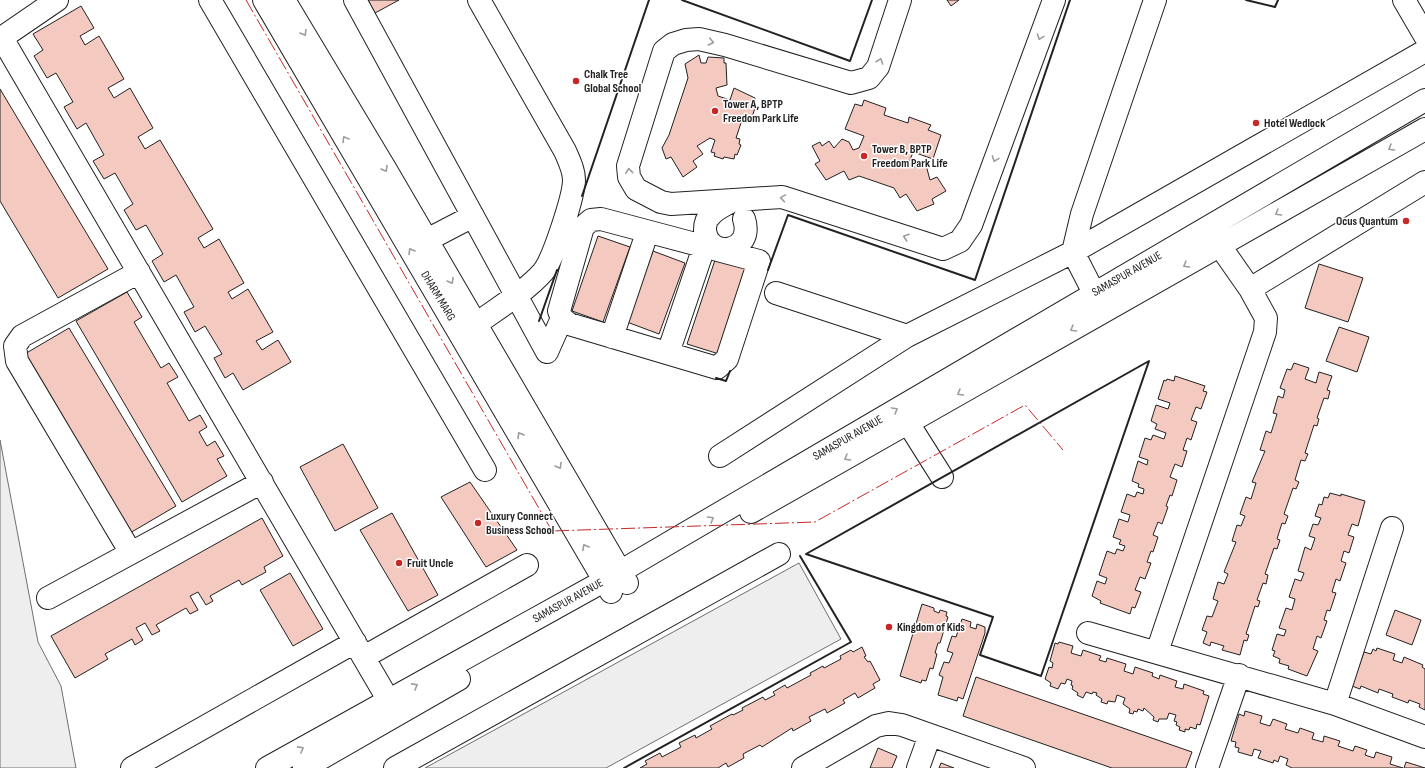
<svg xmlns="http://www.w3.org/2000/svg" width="1425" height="768" viewBox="0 0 1425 768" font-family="'Sofia Sans Condensed',sans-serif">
<rect width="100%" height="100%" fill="#fff"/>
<!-- green -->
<path fill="#eee" stroke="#6f6f6f" d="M 0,440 L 38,642 L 61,686 L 76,768 L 0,768 Z
M 799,563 L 841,639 L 606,768 L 425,768 Z"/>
<!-- building -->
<path fill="#f3c9c0" stroke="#222" d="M 368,0 L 399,0 L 375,13 Z
M 947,0 L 959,0 L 951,6 Z
M 81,6 L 94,28 L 80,36 L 85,45 L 99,36 L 124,79 L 108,88 L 114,98 L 130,88 L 153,128 L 138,137 L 145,149 L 160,140 L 213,229 L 198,238 L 204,248 L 219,239 L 244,283 L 228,292 L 232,299 L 248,289 L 273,332 L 256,341 L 262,350 L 278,340 L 291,362 L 243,390 L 233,373 L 225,378 L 214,358 L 222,354 L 205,326 L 195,332 L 184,312 L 194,307 L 176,275 L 164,282 L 152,261 L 163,254 L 146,225 L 136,230 L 124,210 L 133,204 L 115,173 L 104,179 L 93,161 L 104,155 L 86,123 L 77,129 L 64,107 L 73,102 L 56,73 L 47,78 L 34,56 L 43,50 L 33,34 Z
M 699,55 L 701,63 L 706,63 L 708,57 L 724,58 L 724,63 L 726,63 L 727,85 L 716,88 L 718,96 L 730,100 L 734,88 L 755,98 L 754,104 L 756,105 L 751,120 L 743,117 L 736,138 L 740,139 L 739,144 L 741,145 L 737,155 L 735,154 L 734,159 L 724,157 L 723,159 L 714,156 L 715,153 L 711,152 L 715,140 L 710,138 L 697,146 L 703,154 L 693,161 L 697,167 L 683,177 L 671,157 L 666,159 L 662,148 L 669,135 L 688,78 L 685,64 Z
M 0,89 L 108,269 L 58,298 L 0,201 Z
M 864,100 L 886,108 L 884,115 L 908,123 L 909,117 L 931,125 L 928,130 L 941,135 L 933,159 L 913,152 L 909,163 L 913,168 L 919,164 L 926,165 L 930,180 L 937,177 L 946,191 L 932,199 L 934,204 L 917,211 L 906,194 L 900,198 L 894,188 L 859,176 L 849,180 L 844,171 L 826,180 L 815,164 L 820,161 L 812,146 L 820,142 L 822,146 L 829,141 L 834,148 L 842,139 L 849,142 L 853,150 L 859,148 L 864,136 L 845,129 L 855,104 L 862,106 Z
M 598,236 L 630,247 L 603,322 L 572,311 Z
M 653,251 L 685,263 L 659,334 L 627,322 Z
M 716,257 L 748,268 L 719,354 L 687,344 Z
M 1319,264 L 1363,278 L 1348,322 L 1305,308 Z
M 127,292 L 142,317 L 134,322 L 161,368 L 169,363 L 178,377 L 167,383 L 189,421 L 200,415 L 207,427 L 199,432 L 207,446 L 215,441 L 224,456 L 217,459 L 227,476 L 182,502 L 76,321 Z
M 1339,327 L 1369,337 L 1357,372 L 1326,361 Z
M 69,328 L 176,506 L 130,533 L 23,355 Z
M 1294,363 L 1309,368 L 1305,379 L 1316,383 L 1319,372 L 1332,376 L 1327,390 L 1330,391 L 1328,399 L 1324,398 L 1317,418 L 1319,419 L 1317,426 L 1314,425 L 1305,453 L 1308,454 L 1305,461 L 1301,460 L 1295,480 L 1299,482 L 1296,489 L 1293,488 L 1284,514 L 1288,516 L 1285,524 L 1282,523 L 1277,539 L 1280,540 L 1277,549 L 1274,548 L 1265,574 L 1268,575 L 1266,584 L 1263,583 L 1257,600 L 1260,601 L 1258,607 L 1255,606 L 1246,634 L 1249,635 L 1247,641 L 1244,640 L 1240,655 L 1222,650 L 1224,646 L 1211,642 L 1210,646 L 1203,643 L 1207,632 L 1202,630 L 1207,616 L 1212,617 L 1218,601 L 1213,599 L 1218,582 L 1224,584 L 1228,574 L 1224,572 L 1236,542 L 1232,541 L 1237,525 L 1241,526 L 1245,516 L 1240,514 L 1246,497 L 1251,499 L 1256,483 L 1252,482 L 1265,451 L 1260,450 L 1266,431 L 1271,433 L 1277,414 L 1273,413 L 1278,396 L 1283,398 L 1285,390 L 1280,388 L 1287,369 L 1291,370 Z
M 1175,376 L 1205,386 L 1203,391 L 1207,392 L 1201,409 L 1196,407 L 1191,420 L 1197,422 L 1191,440 L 1187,438 L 1183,450 L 1187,451 L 1182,467 L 1175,464 L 1170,477 L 1177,480 L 1172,496 L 1170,495 L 1166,506 L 1168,507 L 1162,524 L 1158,522 L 1153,535 L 1158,537 L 1153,552 L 1151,551 L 1147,562 L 1151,563 L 1145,579 L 1140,577 L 1135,590 L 1141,592 L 1135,608 L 1132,607 L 1130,614 L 1100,603 L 1101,601 L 1092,596 L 1097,581 L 1105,584 L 1107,578 L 1099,575 L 1107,551 L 1115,554 L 1117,549 L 1123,551 L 1125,546 L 1119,544 L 1121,540 L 1113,537 L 1119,519 L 1128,522 L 1130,515 L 1121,512 L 1127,494 L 1135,497 L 1137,492 L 1143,494 L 1144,489 L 1138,487 L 1139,484 L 1132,481 L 1138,461 L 1147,465 L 1148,460 L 1139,457 L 1145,438 L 1151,440 L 1153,435 L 1164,439 L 1166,433 L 1155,429 L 1157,424 L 1151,421 L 1156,405 L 1168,409 L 1170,403 L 1158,399 L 1164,380 L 1166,381 L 1167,379 L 1174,381 Z
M 343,444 L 378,508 L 335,531 L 300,467 Z
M 470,482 L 517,550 L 486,567 L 441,497 Z
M 1330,493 L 1341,496 L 1341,494 L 1365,501 L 1358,526 L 1352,524 L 1348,535 L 1354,537 L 1349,553 L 1344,551 L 1341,561 L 1346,563 L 1340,581 L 1336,579 L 1332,592 L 1336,593 L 1330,611 L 1327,610 L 1324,620 L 1327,621 L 1321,638 L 1317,636 L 1313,649 L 1318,651 L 1307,676 L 1288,669 L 1289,666 L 1279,663 L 1280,659 L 1273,656 L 1275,651 L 1272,650 L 1277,634 L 1284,636 L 1286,630 L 1279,628 L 1286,608 L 1292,610 L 1295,599 L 1289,597 L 1295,579 L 1301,581 L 1304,573 L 1298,571 L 1305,547 L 1311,550 L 1315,538 L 1309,536 L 1313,524 L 1318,525 L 1321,518 L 1315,516 L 1319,504 L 1322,505 L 1324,497 L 1328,498 Z
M 392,513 L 438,595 L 408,611 L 360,530 Z
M 262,518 L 283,556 L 264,567 L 266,572 L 242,585 L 239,580 L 210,596 L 213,601 L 206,605 L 198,592 L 190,596 L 198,610 L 190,614 L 186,608 L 156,625 L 160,631 L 152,635 L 145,623 L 136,628 L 143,640 L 135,645 L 132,639 L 105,654 L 108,659 L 75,678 L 51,636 Z
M 290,573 L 323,629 L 293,646 L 260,590 Z
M 922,604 L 934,608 L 934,611 L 939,613 L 940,610 L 947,612 L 946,616 L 948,617 L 940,643 L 938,643 L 935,653 L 937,654 L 933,669 L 930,668 L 926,681 L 922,680 L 921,683 L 900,676 Z
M 1395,610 L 1421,620 L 1412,645 L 1386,635 Z
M 962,619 L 971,622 L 970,627 L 976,629 L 977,624 L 985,627 L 985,633 L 963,699 L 958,697 L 957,701 L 938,695 L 943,677 L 939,675 L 944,662 L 949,663 L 953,653 L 947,651 L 952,636 L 956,637 Z
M 1059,642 L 1073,646 L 1071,653 L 1081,656 L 1083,650 L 1101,656 L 1099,660 L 1106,662 L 1107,658 L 1126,664 L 1124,671 L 1133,674 L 1135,667 L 1153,673 L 1152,676 L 1159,679 L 1160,675 L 1177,681 L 1175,687 L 1183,689 L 1184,684 L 1204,691 L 1203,694 L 1209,696 L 1200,725 L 1197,724 L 1196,729 L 1190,727 L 1189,730 L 1185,729 L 1185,732 L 1179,730 L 1180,727 L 1176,725 L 1177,722 L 1174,721 L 1176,715 L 1169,713 L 1167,719 L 1159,719 L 1158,722 L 1153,720 L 1154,717 L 1144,708 L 1143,711 L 1138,709 L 1137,712 L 1134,711 L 1133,714 L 1129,713 L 1130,709 L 1123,704 L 1125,698 L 1117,695 L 1115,702 L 1108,701 L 1107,704 L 1101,702 L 1102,699 L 1096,695 L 1097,693 L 1093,692 L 1092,694 L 1086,692 L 1083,698 L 1077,695 L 1078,693 L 1072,689 L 1073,686 L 1071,685 L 1072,681 L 1067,679 L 1065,684 L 1061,683 L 1058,689 L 1050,686 L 1051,683 L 1045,679 L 1049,667 L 1052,668 L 1053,663 L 1050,661 L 1055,643 L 1058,644 Z
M 862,647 L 866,656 L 864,657 L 868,662 L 870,661 L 880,680 L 873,684 L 875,688 L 858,698 L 855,693 L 843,700 L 845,703 L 827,713 L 825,709 L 809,717 L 811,721 L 793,731 L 792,728 L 762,747 L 760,745 L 743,754 L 744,758 L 728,767 L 726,763 L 718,768 L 640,768 L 647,764 L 645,761 L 660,753 L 662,757 L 681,747 L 679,743 L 695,735 L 696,738 L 712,729 L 710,726 L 732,714 L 733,715 L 743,710 L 742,708 L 763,697 L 765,700 L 775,695 L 773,692 L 785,685 L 787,688 L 811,675 L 810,673 L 823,666 L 824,668 L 841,659 L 840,656 L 851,650 L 853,652 Z
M 1377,648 L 1395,654 L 1393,660 L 1402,663 L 1404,657 L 1423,665 L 1422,667 L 1425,669 L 1425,710 L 1419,707 L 1420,704 L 1409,700 L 1408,703 L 1392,697 L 1393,694 L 1379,689 L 1378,693 L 1361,686 L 1360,689 L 1352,686 L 1364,652 L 1371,654 L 1373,649 L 1376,651 Z
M 976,677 L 1192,752 L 1186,768 L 1112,768 L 963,716 Z
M 1245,711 L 1262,716 L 1260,723 L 1270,726 L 1273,719 L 1287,724 L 1285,729 L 1298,733 L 1300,728 L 1314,733 L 1312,739 L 1323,742 L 1324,736 L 1340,741 L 1338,746 L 1353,751 L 1355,746 L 1367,750 L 1365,755 L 1374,758 L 1376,752 L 1392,757 L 1390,764 L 1403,768 L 1292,768 L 1286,765 L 1288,759 L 1280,756 L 1278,762 L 1274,760 L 1273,763 L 1258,758 L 1261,751 L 1254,749 L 1252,756 L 1238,752 L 1239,748 L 1235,747 L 1236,742 L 1231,741 L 1239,714 L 1244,716 Z
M 878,748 L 897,756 L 892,768 L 870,768 Z
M 1406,762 L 1425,768 L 1404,768 Z
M 941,763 L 954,768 L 939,768 Z"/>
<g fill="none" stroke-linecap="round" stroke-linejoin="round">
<defs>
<path id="minor" d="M 210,0 L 485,470
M 355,0 L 547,352 L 562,318
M 900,0 L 878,67 L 869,78 L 851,83 L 725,45 L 699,39 L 686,40 L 673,44 L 664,51 L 628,166 L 629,177 L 636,189 L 661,202 L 671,204 L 782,197 L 943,249 L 960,241 L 971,225 L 1054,0
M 1404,0 L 1425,36
M 2,38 L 389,701
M 0,39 L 57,0
M 733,200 C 726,205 715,209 710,216 C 706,219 705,225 705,230 C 708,260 755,253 744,219
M 601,219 L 759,261 L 727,359 L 717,368 L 569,324 L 562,318 L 559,311 L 583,227 L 591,220 Z
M 427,240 L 473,216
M 1250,289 L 1425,182
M 776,293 L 907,336
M 1094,293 L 1073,252 L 1082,214 L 1155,0
M 476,324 C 498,308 525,292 543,272 C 553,260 574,196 574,180 C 574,170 569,160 565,151 L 479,0
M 612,337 L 647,233
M 668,353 L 704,247
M 908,423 L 942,477
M 720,456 L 907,336 L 1073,252 L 1425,51
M 131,553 L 17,361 L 15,346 L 22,336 L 139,272
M 48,598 L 262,482
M 1088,633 L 1335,704 L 1425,737
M 1157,652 L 1265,332 L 1266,318 L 1250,289 L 1220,246
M 364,657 L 527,565
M 1335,704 L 1392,528
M 132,768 L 355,642
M 395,768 L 779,554
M 803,768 L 876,726 L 889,723 L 902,725 L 1024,768
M 918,768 L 930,735
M 1207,768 L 1239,675"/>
<path id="major" d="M 264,0 L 611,592
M 284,0 L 386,170 L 627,583
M 751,512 L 1425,129
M 267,768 L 611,577 L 1425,100
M 304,768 L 459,679"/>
</defs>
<!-- minor casing -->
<use href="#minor" stroke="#222" stroke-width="24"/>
<!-- major casing -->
<use href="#major" stroke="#222" stroke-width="24"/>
<!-- minor -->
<use href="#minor" stroke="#fff" stroke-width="22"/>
<!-- major -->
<use href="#major" stroke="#fff" stroke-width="22"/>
<!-- wall -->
<path stroke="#222" stroke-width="2" d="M 682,0 L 850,61 L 872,0
M 1246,0 L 1275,7 L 1278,0
M 582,196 L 649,0
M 768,270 L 788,215 L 975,280 L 1070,0
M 539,321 L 557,270
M 1149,361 L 1041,676 L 980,655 L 993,617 L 806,554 Z
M 716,378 L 726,381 L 730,371
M 624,768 L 851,642 L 800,556"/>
<!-- power -->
<path stroke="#c62828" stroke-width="1" stroke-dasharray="14 3 2 3" stroke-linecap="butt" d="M 246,0 L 552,531 L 815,522 L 1025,405 L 1063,450"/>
</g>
<!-- one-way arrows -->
<defs><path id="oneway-chevron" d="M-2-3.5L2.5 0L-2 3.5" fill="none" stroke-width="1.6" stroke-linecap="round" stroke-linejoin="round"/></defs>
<g stroke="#9c9c9c">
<use href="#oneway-chevron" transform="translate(304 33) rotate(59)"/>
<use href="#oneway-chevron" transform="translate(1040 37) rotate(110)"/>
<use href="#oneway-chevron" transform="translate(711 42) rotate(13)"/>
<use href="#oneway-chevron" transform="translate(880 61) rotate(-71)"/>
<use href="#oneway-chevron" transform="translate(345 139) rotate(-121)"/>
<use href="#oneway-chevron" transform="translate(1391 148) rotate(150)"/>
<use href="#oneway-chevron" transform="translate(995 159) rotate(110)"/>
<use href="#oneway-chevron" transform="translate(385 169) rotate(59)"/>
<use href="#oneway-chevron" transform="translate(629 171) rotate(-96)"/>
<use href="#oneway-chevron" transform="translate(783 198) rotate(-171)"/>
<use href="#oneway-chevron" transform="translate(1278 213) rotate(150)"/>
<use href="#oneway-chevron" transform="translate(906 237) rotate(-162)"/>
<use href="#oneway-chevron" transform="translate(411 251) rotate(-121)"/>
<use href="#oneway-chevron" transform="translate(1186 265) rotate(150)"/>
<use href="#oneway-chevron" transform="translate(451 281) rotate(60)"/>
<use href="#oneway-chevron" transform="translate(1073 329) rotate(150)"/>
<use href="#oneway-chevron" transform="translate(960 393) rotate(150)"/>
<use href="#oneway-chevron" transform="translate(895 410) rotate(-30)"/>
<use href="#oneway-chevron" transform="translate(520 435) rotate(-121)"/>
<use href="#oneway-chevron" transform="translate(847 458) rotate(150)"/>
<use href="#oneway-chevron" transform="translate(559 466) rotate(60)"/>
<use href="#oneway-chevron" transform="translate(711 519) rotate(-31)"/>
<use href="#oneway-chevron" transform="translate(585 547) rotate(-119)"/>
<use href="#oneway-chevron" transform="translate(415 686) rotate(-29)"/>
<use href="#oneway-chevron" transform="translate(301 749) rotate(-29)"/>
</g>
<!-- markers -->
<g fill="#c62828" stroke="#fff" stroke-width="1.5">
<circle cx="576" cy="81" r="4"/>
<circle cx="715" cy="111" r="4"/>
<circle cx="1256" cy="123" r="4"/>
<circle cx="864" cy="156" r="4"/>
<circle cx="1406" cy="221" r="4"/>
<circle cx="478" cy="523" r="4"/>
<circle cx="399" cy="563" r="4"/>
<circle cx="889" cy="627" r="4"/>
</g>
<g text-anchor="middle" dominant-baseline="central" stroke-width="3" stroke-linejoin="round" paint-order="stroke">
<!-- poi labels -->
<g font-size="12" font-weight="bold" fill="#222" stroke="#fff" text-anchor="start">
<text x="584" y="74">Chalk Tree<tspan x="584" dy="14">Global School</tspan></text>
<text x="723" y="104">Tower A, BPTP<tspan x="723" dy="14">Freedom Park Life</tspan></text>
<text x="1264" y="123">Hotel Wedlock</text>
<text x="872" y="149">Tower B, BPTP<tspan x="872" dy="14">Freedom Park Life</tspan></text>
<text x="1398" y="221" text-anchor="end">Ocus Quantum</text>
<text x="486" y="516">Luxury Connect<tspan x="486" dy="14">Business School</tspan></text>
<text x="407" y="563">Fruit Uncle</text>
<text x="897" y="627">Kingdom of Kids</text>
</g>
<!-- street labels -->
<g font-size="12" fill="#222" stroke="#fff">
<text transform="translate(1127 274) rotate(-30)">SAMASPUR AVENUE</text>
<text transform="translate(438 296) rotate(59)">DHARM MARG</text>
<text transform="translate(848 438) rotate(-30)">SAMASPUR AVENUE</text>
<text transform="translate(568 601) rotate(-29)">SAMASPUR AVENUE</text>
</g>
</g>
</svg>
